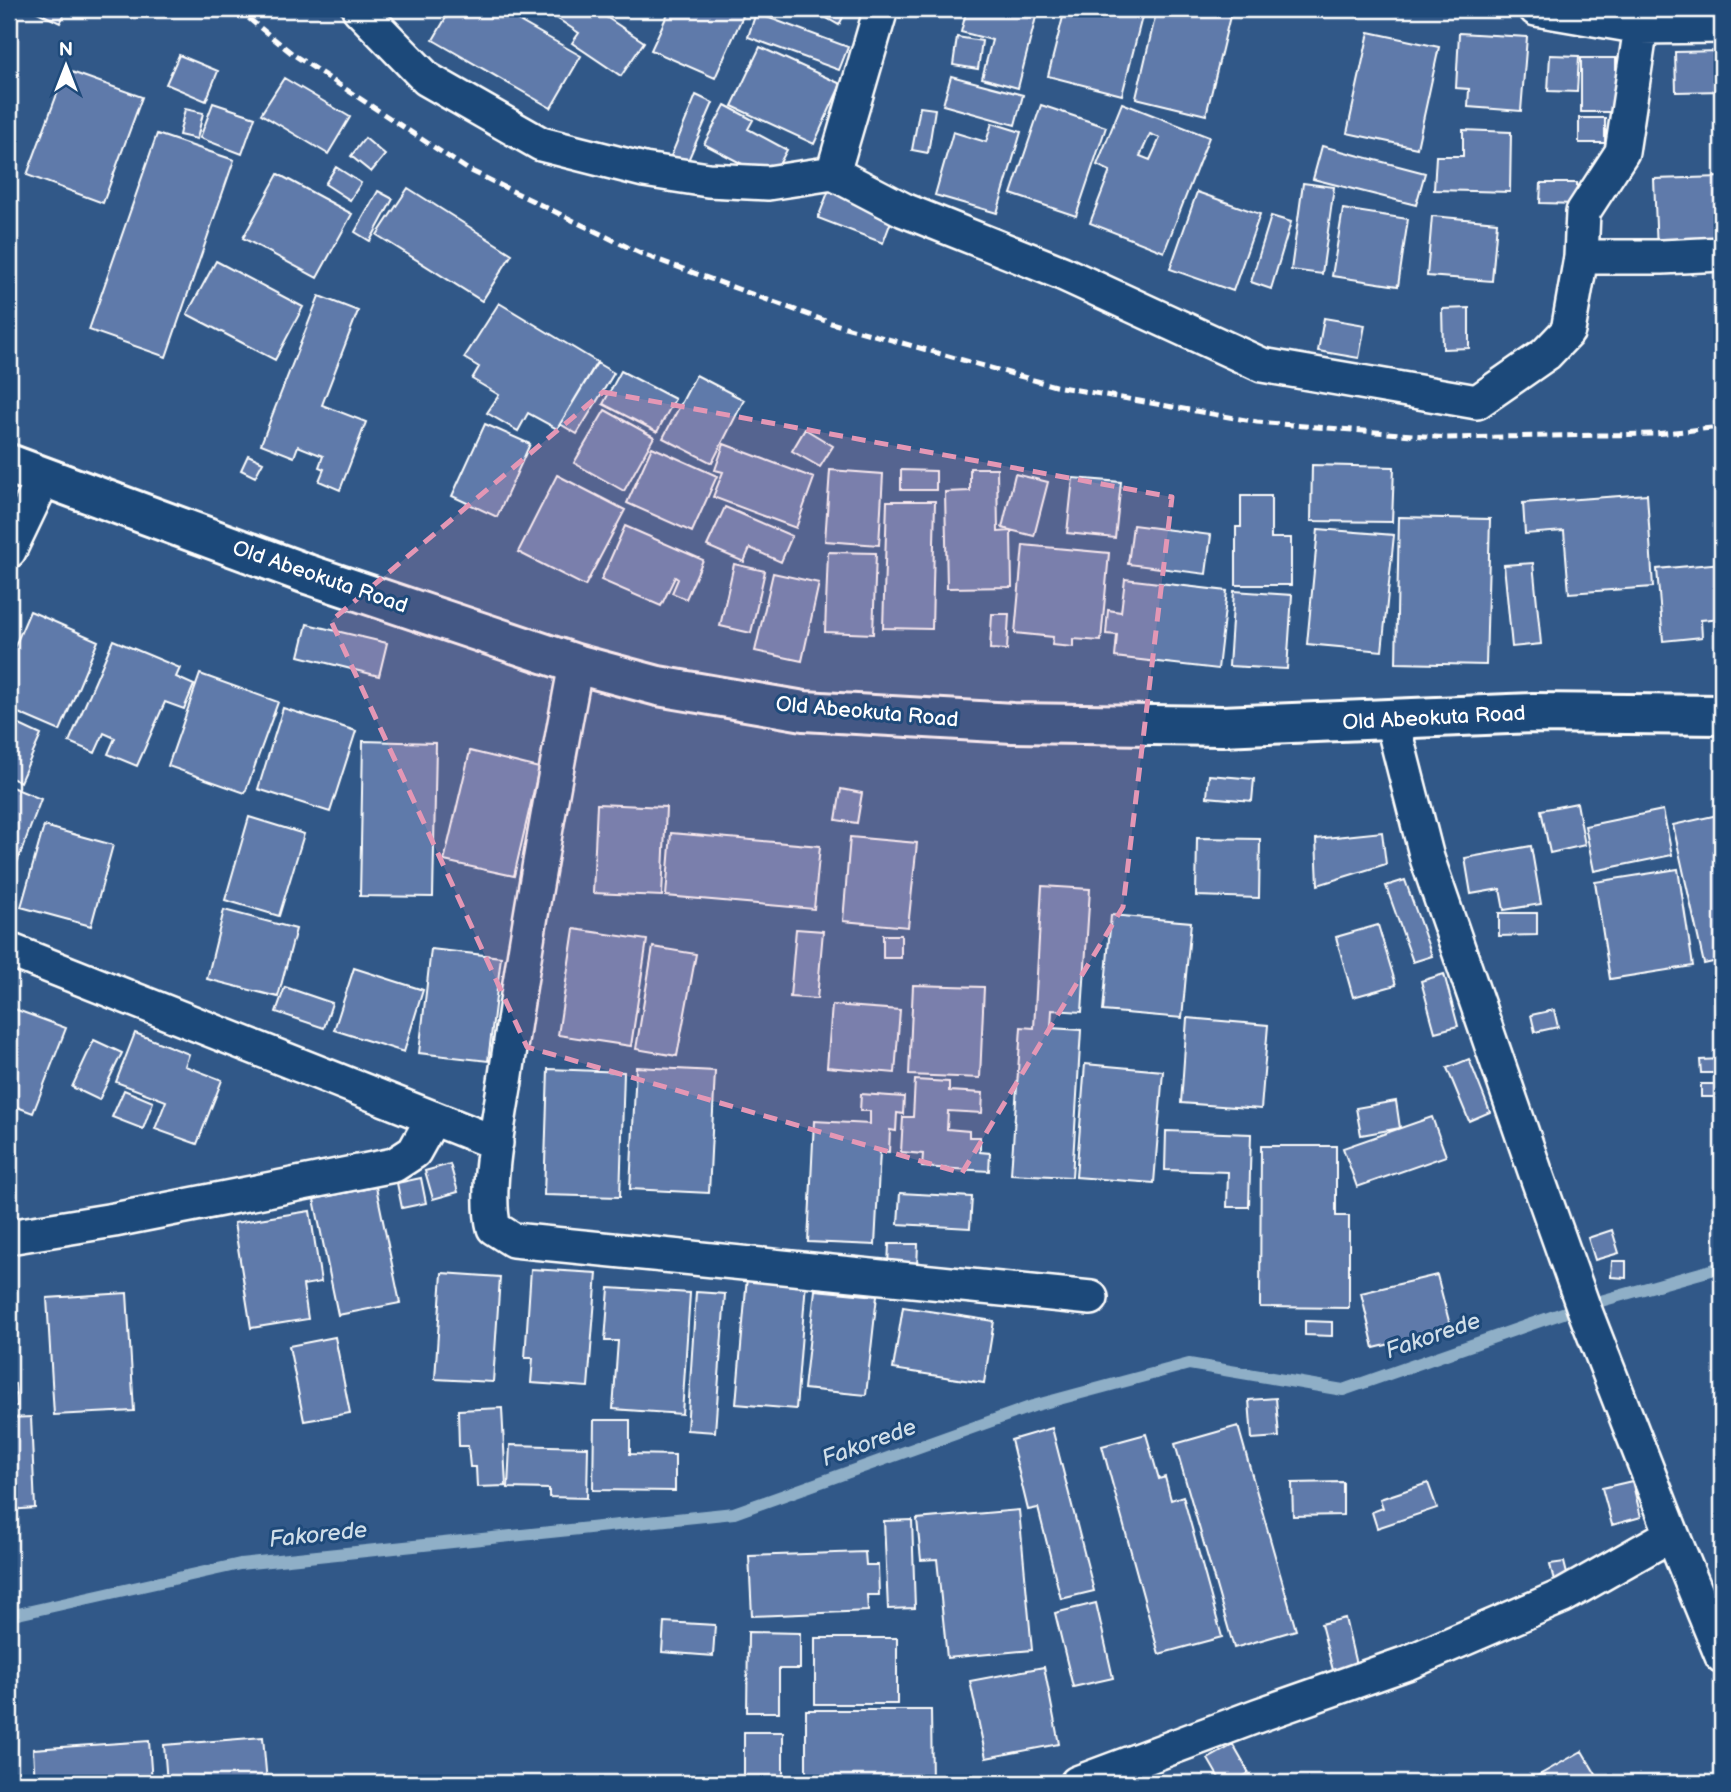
<svg xmlns="http://www.w3.org/2000/svg" width="1731" height="1792" viewBox="0 0 1731 1792" font-family="'Balsamiq Sans',sans-serif">
<rect width="100%" height="100%" fill="#315888"/>
<filter id="ink" filterUnits="userSpaceOnUse"><feTurbulence type="fractalNoise" baseFrequency=".0143" numOctaves="2"/><feDisplacementMap in="SourceGraphic" scale="14" xChannelSelector="R" yChannelSelector="G"/><feConvolveMatrix kernelMatrix="1 2 1 2 8 2 1 2 1" color-interpolation-filters="sRGB"/></filter>
<g filter="url(#ink)">
<g fill="none" stroke-linecap="round" stroke-linejoin="round">
<!-- stream -->
<path stroke="#8fafc7" stroke-width="12" d="M 9,1616 L 240,1564 L 734,1513 L 1033,1406 L 1189,1364 L 1343,1390 L 1583,1306 L 1722,1267"/>
</g>
<!-- building -->
<path fill="#5e7aaa" stroke="#fff" stroke-width="2" fill-rule="evenodd" d="M 31,9 L 67,9 L 60,23 Z
M 451,9 L 498,9 L 581,56 L 551,108 L 433,40 Z
M 543,9 L 594,9 L 644,42 L 621,76 L 572,43 L 579,33 Z
M 670,9 L 746,9 L 715,78 L 651,50 Z
M 811,9 L 847,9 L 839,25 Z
M 967,9 L 1038,9 L 1018,88 L 982,78 L 992,40 L 961,32 Z
M 1065,9 L 1144,9 L 1122,95 L 1048,76 Z
M 1157,9 L 1220,9 L 1231,12 L 1206,115 L 1136,98 Z
M 756,13 L 848,47 L 839,70 L 748,37 Z
M 1369,32 L 1439,47 L 1417,148 L 1347,133 Z
M 1459,33 L 1527,37 L 1521,111 L 1468,107 L 1469,89 L 1456,88 Z
M 957,37 L 982,41 L 978,69 L 953,65 Z
M 760,47 L 841,84 L 814,144 L 732,106 Z
M 1722,51 L 1722,91 L 1676,92 L 1675,52 Z
M 179,55 L 218,71 L 206,101 L 166,84 Z
M 1550,55 L 1579,56 L 1577,92 L 1548,91 Z
M 1581,58 L 1616,58 L 1616,112 L 1581,112 Z
M 66,70 L 142,97 L 103,203 L 27,175 Z
M 951,76 L 1023,95 L 1015,125 L 943,105 Z
M 284,78 L 350,117 L 328,154 L 261,114 Z
M 696,95 L 713,103 L 687,163 L 671,156 Z
M 213,103 L 255,117 L 242,154 L 200,138 Z
M 1122,103 L 1209,137 L 1164,252 L 1090,223 L 1110,171 L 1097,165 ZM 1150,134 L 1160,138 L 1150,160 L 1140,156 Z
M 725,105 L 753,120 L 748,129 L 787,150 L 771,179 L 704,144 Z
M 1041,105 L 1106,127 L 1076,216 L 1011,194 Z
M 920,107 L 935,109 L 928,153 L 912,150 Z
M 185,109 L 203,113 L 197,139 L 179,135 Z
M 1579,118 L 1605,118 L 1605,143 L 1579,143 Z
M 992,123 L 1021,132 L 997,213 L 935,195 L 953,132 L 986,142 Z
M 1463,130 L 1511,132 L 1510,192 L 1434,190 L 1436,156 L 1463,156 Z
M 157,134 L 234,160 L 166,357 L 89,330 Z
M 365,138 L 385,155 L 371,172 L 351,156 Z
M 1322,146 L 1425,173 L 1416,205 L 1313,179 Z
M 336,167 L 361,183 L 350,200 L 325,184 Z
M 278,174 L 352,214 L 317,278 L 243,238 Z
M 1721,177 L 1722,249 L 1657,251 L 1654,179 Z
M 1303,183 L 1334,187 L 1322,274 L 1291,270 Z
M 1541,183 L 1577,183 L 1577,204 L 1540,203 Z
M 831,185 L 896,208 L 883,243 L 818,218 Z
M 408,188 L 512,254 L 482,301 L 377,235 Z
M 378,191 L 393,199 L 370,241 L 355,232 Z
M 1197,192 L 1260,214 L 1233,291 L 1170,269 Z
M 1343,209 L 1408,219 L 1398,286 L 1332,276 Z
M 1271,216 L 1291,222 L 1271,289 L 1251,282 Z
M 1432,216 L 1497,222 L 1492,281 L 1427,276 Z
M 216,261 L 303,307 L 275,360 L 187,314 Z
M 319,296 L 358,311 L 322,405 L 366,422 L 340,490 L 319,481 L 324,469 L 319,467 L 323,456 L 298,446 L 294,457 L 261,444 Z
M 499,303 L 597,362 L 557,429 L 528,413 L 518,431 L 487,413 L 499,395 L 472,379 L 479,367 L 464,358 Z
M 1469,308 L 1469,348 L 1443,349 L 1442,309 Z
M 1324,318 L 1365,325 L 1359,358 L 1318,351 Z
M 597,363 L 614,373 L 577,434 L 560,424 Z
M 621,371 L 675,399 L 657,432 L 603,404 Z
M 696,375 L 744,400 L 712,463 L 663,438 Z
M 605,410 L 654,437 L 624,491 L 574,463 Z
M 485,424 L 530,444 L 497,517 L 452,496 Z
M 805,429 L 833,446 L 820,467 L 792,451 Z
M 724,444 L 814,478 L 796,528 L 713,497 L 723,472 L 715,470 Z
M 652,447 L 717,476 L 692,532 L 627,503 Z
M 248,455 L 263,462 L 255,477 L 241,470 Z
M 1312,465 L 1394,467 L 1392,522 L 1311,521 Z
M 970,468 L 997,468 L 998,532 L 1011,531 L 1012,587 L 947,588 L 945,492 L 970,491 Z
M 830,470 L 883,474 L 879,545 L 825,541 Z
M 901,470 L 936,471 L 936,490 L 901,490 Z
M 1015,474 L 1048,482 L 1034,536 L 1002,528 Z
M 557,475 L 625,510 L 585,586 L 518,552 Z
M 1073,478 L 1121,482 L 1115,538 L 1067,533 Z
M 1647,494 L 1653,587 L 1569,593 L 1564,531 L 1525,534 L 1523,503 Z
M 1241,496 L 1271,496 L 1271,538 L 1291,538 L 1291,585 L 1236,585 L 1236,527 L 1241,527 Z
M 887,501 L 935,501 L 932,629 L 883,628 Z
M 725,507 L 792,536 L 781,562 L 750,548 L 744,562 L 707,546 Z
M 1399,517 L 1490,519 L 1486,665 L 1396,663 Z
M 1133,525 L 1211,535 L 1206,574 L 1128,564 Z
M 625,526 L 703,560 L 686,599 L 672,593 L 678,579 L 675,577 L 661,606 L 601,580 Z
M 1318,529 L 1394,535 L 1382,651 L 1307,644 Z
M 1023,545 L 1109,553 L 1101,641 L 1073,639 L 1073,647 L 1052,645 L 1053,637 L 1015,633 Z
M 828,552 L 876,553 L 873,634 L 825,632 Z
M 1533,563 L 1541,644 L 1512,647 L 1504,565 Z
M 1722,563 L 1722,618 L 1701,620 L 1702,637 L 1663,641 L 1657,569 Z
M 734,564 L 765,571 L 751,633 L 720,626 Z
M 773,573 L 819,583 L 802,661 L 755,651 Z
M 1125,579 L 1227,591 L 1218,669 L 1115,657 L 1117,635 L 1106,634 L 1108,610 L 1121,612 Z
M 1234,591 L 1292,595 L 1287,669 L 1229,666 Z
M 30,611 L 98,641 L 60,731 L 9,709 L 9,660 Z
M 992,614 L 1009,614 L 1007,650 L 990,649 Z
M 307,624 L 387,643 L 379,676 L 299,656 Z
M 113,640 L 180,668 L 176,677 L 194,685 L 184,709 L 165,702 L 137,766 L 108,754 L 115,738 L 104,733 L 95,753 L 69,742 Z
M 200,674 L 278,702 L 245,793 L 168,766 Z
M 283,708 L 356,731 L 330,812 L 258,789 Z
M 9,720 L 41,735 L 20,782 L 9,777 Z
M 363,741 L 436,743 L 433,897 L 360,896 Z
M 470,751 L 539,768 L 514,876 L 444,861 Z
M 1209,775 L 1254,779 L 1252,801 L 1207,797 Z
M 9,786 L 41,799 L 9,884 Z
M 841,789 L 862,793 L 857,823 L 836,820 Z
M 1577,803 L 1585,845 L 1550,853 L 1541,810 Z
M 597,804 L 666,807 L 662,896 L 593,893 Z
M 1663,810 L 1672,855 L 1594,871 L 1585,826 Z
M 1722,814 L 1722,960 L 1704,964 L 1673,825 Z
M 249,817 L 304,834 L 279,916 L 225,900 Z
M 44,826 L 113,845 L 91,926 L 21,907 Z
M 1382,832 L 1386,864 L 1318,885 L 1316,839 Z
M 671,833 L 820,846 L 814,909 L 666,896 Z
M 850,837 L 917,843 L 908,927 L 843,921 Z
M 1197,838 L 1260,839 L 1259,898 L 1196,896 Z
M 1531,846 L 1541,904 L 1504,910 L 1500,889 L 1471,894 L 1465,858 Z
M 1678,869 L 1693,966 L 1610,979 L 1595,882 Z
M 1405,880 L 1432,956 L 1413,962 L 1386,886 Z
M 1042,886 L 1090,889 L 1082,1012 L 1052,1010 L 1051,1028 L 1081,1030 L 1072,1177 L 1011,1174 L 1021,1027 L 1034,1028 Z
M 224,910 L 296,929 L 278,997 L 207,979 Z
M 1499,913 L 1537,913 L 1537,935 L 1499,936 Z
M 1111,915 L 1191,922 L 1182,1018 L 1103,1011 Z
M 1378,925 L 1396,985 L 1353,997 L 1336,937 Z
M 574,929 L 647,940 L 631,1046 L 558,1035 Z
M 796,929 L 823,931 L 817,999 L 790,997 Z
M 883,935 L 901,935 L 901,958 L 883,958 Z
M 653,947 L 696,954 L 677,1056 L 636,1049 Z
M 431,949 L 501,957 L 488,1061 L 419,1053 Z
M 354,968 L 423,990 L 404,1052 L 334,1030 Z
M 1444,974 L 1458,1026 L 1435,1032 L 1421,981 Z
M 913,985 L 984,987 L 980,1078 L 909,1075 Z
M 285,987 L 332,1003 L 324,1028 L 276,1012 Z
M 832,1005 L 900,1010 L 895,1073 L 827,1067 Z
M 9,1007 L 66,1028 L 33,1113 L 9,1104 Z
M 1554,1010 L 1558,1027 L 1535,1032 L 1531,1015 Z
M 1187,1018 L 1268,1025 L 1261,1109 L 1181,1103 Z
M 135,1033 L 189,1054 L 185,1066 L 222,1080 L 197,1144 L 155,1129 L 166,1101 L 116,1082 Z
M 94,1040 L 122,1053 L 99,1100 L 72,1087 Z
M 1469,1059 L 1490,1112 L 1469,1121 L 1447,1068 Z
M 1721,1059 L 1722,1073 L 1701,1073 L 1700,1060 Z
M 1085,1064 L 1163,1071 L 1154,1183 L 1076,1177 Z
M 636,1067 L 715,1071 L 709,1193 L 630,1189 Z
M 548,1069 L 624,1072 L 620,1197 L 544,1195 Z
M 915,1080 L 949,1082 L 949,1091 L 983,1093 L 982,1113 L 948,1111 L 947,1129 L 969,1131 L 969,1137 L 980,1137 L 980,1152 L 990,1153 L 989,1171 L 922,1167 L 923,1154 L 901,1152 L 903,1117 L 913,1117 Z
M 1701,1084 L 1722,1084 L 1722,1097 L 1701,1097 Z
M 124,1090 L 153,1102 L 143,1129 L 112,1117 Z
M 861,1094 L 904,1097 L 903,1114 L 897,1113 L 896,1131 L 890,1130 L 889,1152 L 880,1151 L 875,1245 L 808,1242 L 814,1121 L 870,1124 L 870,1111 L 860,1111 Z
M 1396,1101 L 1400,1128 L 1361,1135 L 1356,1108 Z
M 1432,1117 L 1446,1156 L 1357,1187 L 1343,1148 Z
M 1166,1131 L 1251,1134 L 1249,1207 L 1227,1207 L 1228,1172 L 1165,1170 Z
M 1261,1146 L 1336,1146 L 1336,1216 L 1349,1216 L 1349,1308 L 1260,1307 Z
M 450,1164 L 458,1192 L 433,1199 L 425,1171 Z
M 421,1178 L 426,1203 L 402,1208 L 397,1183 Z
M 376,1187 L 400,1303 L 338,1315 L 314,1199 Z
M 900,1193 L 972,1197 L 970,1228 L 898,1224 Z
M 310,1211 L 321,1282 L 303,1285 L 308,1319 L 251,1328 L 234,1223 Z
M 1612,1230 L 1619,1253 L 1595,1260 L 1588,1238 Z
M 889,1244 L 918,1244 L 917,1267 L 888,1266 Z
M 1612,1261 L 1626,1261 L 1626,1278 L 1611,1277 Z
M 9,1266 L 12,1316 L 9,1316 Z
M 531,1269 L 597,1273 L 588,1387 L 531,1383 L 533,1358 L 525,1358 Z
M 442,1273 L 500,1277 L 493,1382 L 435,1379 Z
M 1437,1275 L 1451,1329 L 1374,1348 L 1361,1293 Z
M 747,1277 L 806,1282 L 796,1409 L 736,1404 Z
M 609,1288 L 690,1293 L 682,1414 L 613,1409 L 618,1341 L 605,1341 Z
M 815,1290 L 877,1296 L 866,1395 L 804,1389 Z
M 696,1292 L 725,1294 L 715,1432 L 687,1430 Z
M 127,1293 L 134,1411 L 54,1415 L 47,1298 Z
M 903,1307 L 994,1321 L 984,1383 L 893,1369 Z
M 1305,1321 L 1332,1322 L 1332,1336 L 1305,1335 Z
M 335,1337 L 350,1413 L 304,1421 L 289,1346 Z
M 15,1384 L 17,1406 L 9,1407 L 9,1385 Z
M 1276,1398 L 1279,1437 L 1252,1439 L 1249,1400 Z
M 502,1408 L 506,1486 L 477,1487 L 476,1467 L 470,1467 L 468,1446 L 459,1446 L 458,1410 Z
M 31,1417 L 35,1508 L 9,1510 L 9,1418 Z
M 594,1420 L 630,1420 L 630,1454 L 675,1455 L 675,1491 L 593,1490 Z
M 1238,1426 L 1296,1630 L 1234,1648 L 1175,1444 Z
M 1052,1428 L 1094,1591 L 1061,1599 L 1038,1508 L 1028,1510 L 1011,1440 Z
M 1146,1434 L 1159,1479 L 1165,1477 L 1171,1500 L 1183,1496 L 1222,1637 L 1159,1654 L 1102,1446 Z
M 510,1445 L 588,1447 L 587,1498 L 549,1497 L 549,1489 L 508,1488 Z
M 1632,1481 L 1641,1517 L 1612,1525 L 1602,1488 Z
M 1343,1482 L 1343,1515 L 1293,1516 L 1292,1483 Z
M 1428,1483 L 1437,1508 L 1377,1528 L 1372,1512 L 1383,1508 L 1380,1499 Z
M 1019,1510 L 1032,1650 L 947,1658 L 937,1559 L 921,1560 L 917,1519 Z
M 912,1520 L 915,1608 L 888,1609 L 884,1521 Z
M 865,1552 L 866,1565 L 878,1565 L 879,1595 L 867,1595 L 868,1611 L 752,1616 L 749,1556 Z
M 1564,1562 L 1568,1578 L 1554,1581 L 1550,1564 Z
M 1096,1603 L 1113,1678 L 1073,1687 L 1055,1613 Z
M 1345,1618 L 1357,1669 L 1334,1674 L 1321,1624 Z
M 664,1622 L 715,1625 L 713,1656 L 662,1652 Z
M 748,1632 L 800,1633 L 800,1669 L 779,1669 L 779,1712 L 747,1712 Z
M 815,1638 L 897,1638 L 897,1704 L 815,1704 Z
M 1044,1667 L 1059,1744 L 986,1758 L 970,1681 Z
M 806,1710 L 931,1710 L 932,1783 L 806,1783 Z
M 744,1732 L 783,1732 L 783,1783 L 744,1783 Z
M 263,1737 L 267,1783 L 167,1783 L 164,1745 Z
M 149,1741 L 152,1783 L 35,1783 L 33,1749 Z
M 1233,1745 L 1249,1773 L 1237,1780 L 1239,1783 L 1210,1783 L 1219,1778 L 1208,1759 Z
M 1582,1751 L 1601,1783 L 1525,1783 Z"/>
<g fill="none" stroke-linecap="round" stroke-linejoin="round">
<defs>
<path id="street" d="M 359,9 L 427,79 L 541,144 L 644,170 L 708,180 L 768,183 L 833,173 L 904,210 L 1062,273 L 1262,365 L 1477,402 L 1546,354 L 1568,331 L 1581,257 L 1583,212 L 1622,152 L 1641,27
M 1536,9 L 1641,27 L 1722,26
M 833,173 L 881,9
M 1581,257 L 1662,257 L 1722,254
M 9,551 L 44,478
M 576,664 C 550,801 526,937 506,1075 C 500,1115 484,1191 494,1228 L 513,1240 L 1091,1298
M 1392,721 L 1427,858 L 1535,1171 L 1583,1306 L 1672,1534 L 1722,1656
M 9,950 L 496,1143
M 9,1237 L 114,1220 L 394,1165 L 414,1152 L 433,1118
M 1077,1783 L 1259,1715 L 1407,1663 L 1563,1596 L 1672,1534"/>
<path id="highway" d="M 9,464 L 307,574 L 576,664 L 658,686 L 804,711 L 1013,723 L 1222,726 L 1533,713 L 1722,715"/>
</defs>
<!-- street casing -->
<use href="#street" stroke="#fff" stroke-width="38"/>
<!-- highway casing -->
<use href="#highway" stroke="#fff" stroke-width="44"/>
<!-- street -->
<use href="#street" stroke="#1f4a7a" stroke-width="33"/>
<!-- highway -->
<use href="#highway" stroke="#1f4a7a" stroke-width="38"/>
<!-- rail -->
<path stroke="#fff" stroke-width="5" stroke-dasharray="10 5" stroke-linecap="butt" d="M 237,9 L 294,55 L 467,169 L 642,254 L 831,323 L 1055,386 L 1257,422 L 1447,438 L 1655,434 L 1722,427"/>
</g>
</g>
<!-- marked area -->
<path fill="#e497b5" fill-opacity="0.2" stroke="#e497b5" stroke-width="5" stroke-dasharray="14 9" stroke-linejoin="round" d="M 603,392 L 1172,497 L 1123,907 L 962,1173 L 527,1047 L 331,621 Z"/>
<g text-anchor="middle" dominant-baseline="central" stroke-width="6" stroke-linejoin="round" paint-order="stroke">
<!-- street labels -->
<g font-size="21" fill="#fff" stroke="#1f4a7a">
<text transform="translate(320 577) rotate(19)">Old Abeokuta Road</text>
<text transform="translate(867 712) rotate(5)">Old Abeokuta Road</text>
<text transform="translate(1434 718) rotate(-3)">Old Abeokuta Road</text>
</g>
<!-- water labels -->
<g font-size="23" font-style="italic" fill="#d0dee8" stroke="#1f4a7a">
<text transform="translate(1433 1336) rotate(-19)">Fakorede</text>
<text transform="translate(869 1443) rotate(-20)">Fakorede</text>
<text transform="translate(318 1535) rotate(-6)">Fakorede</text>
</g>
</g>
<!-- margin -->
<rect width="1731" height="1792" fill="none" stroke="#1f4a7a" stroke-width="35"/>
<rect x="18" y="18" width="1696" height="1757" fill="none" stroke="#fff" stroke-width="2.5" filter="url(#ink)"/>
<!-- north arrow -->
<g transform="translate(66 66)" stroke="#1f4a7a" stroke-width="5" paint-order="stroke">
<path d="M0-5L12 26L0 18L-12 26Z" fill="#ffffff"/>
<text y="-10" font-size="19" font-weight="bold" text-anchor="middle" fill="#ffffff">N</text>
</g>
</svg>
